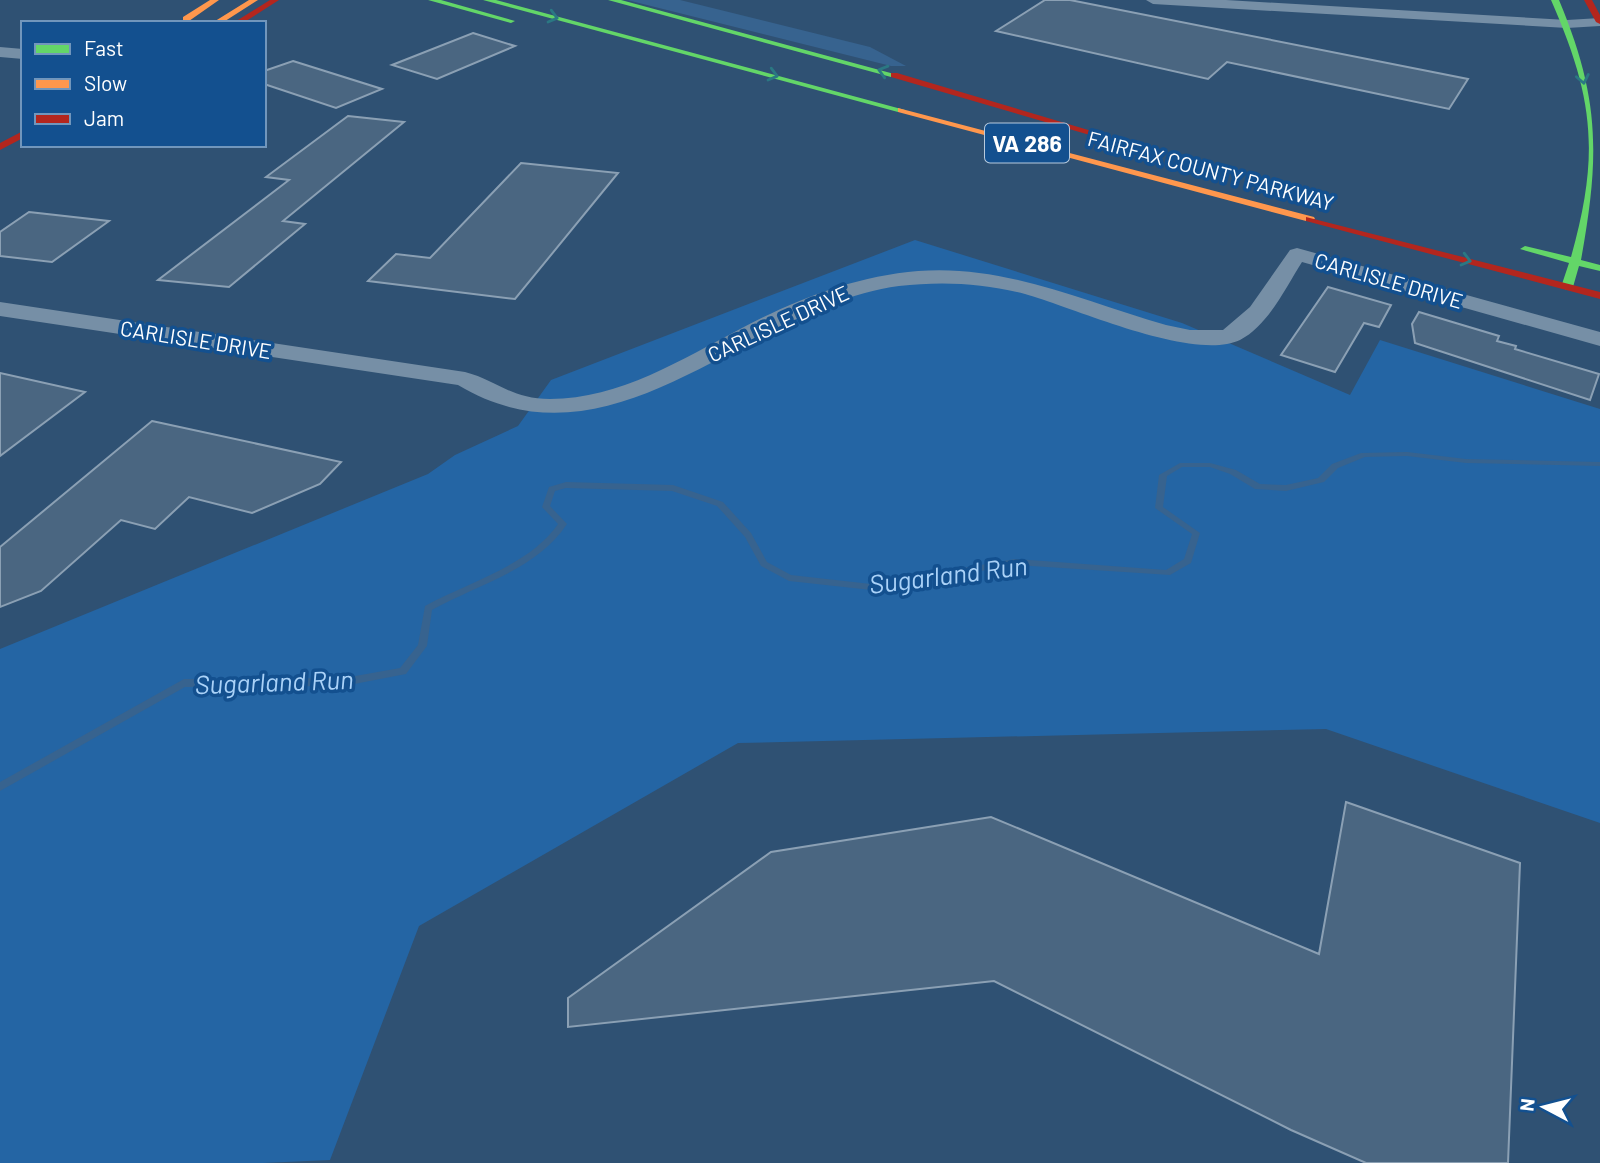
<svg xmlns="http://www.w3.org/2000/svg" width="1600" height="1163" viewBox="0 0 1600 1163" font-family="Barlow,sans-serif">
<rect width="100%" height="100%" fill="#2f5173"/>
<!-- green -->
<path fill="#2465a4" d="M 915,240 L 1182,323 L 1350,395 L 1380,340 L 1600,409 L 1600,823 L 1326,729 L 738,743 L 419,926 L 330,1160 L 263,1163 L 0,1163 L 0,649 L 428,474 L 455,455 L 518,426 L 551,380 Z"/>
<!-- water -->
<path fill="#37638f" d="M 627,0 L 680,0 L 870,47 L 906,66 L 891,66 Z"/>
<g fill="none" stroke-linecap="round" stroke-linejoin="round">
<!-- stream -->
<path fill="#37638f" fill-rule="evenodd" d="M 1407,452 L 1466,459 L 1600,462 L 1600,466 L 1466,463 L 1407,456 L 1365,457 L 1338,468 L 1324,482 L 1286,491 L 1255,489 L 1230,474 L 1210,467 L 1182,467 L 1167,476 L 1163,507 L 1200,533 L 1191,563 L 1170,575 L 1015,565 L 871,590 L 789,581 L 761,566 L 745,537 L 717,506 L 672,491 L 566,488 L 555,491 L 550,506 L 567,524 C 537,570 478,584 432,610 L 427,646 L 406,674 L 344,686 L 185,687 L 0,791 L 0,782 L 184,679 L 344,678 L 400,668 L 418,645 L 425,606 C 468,582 529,566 558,524 L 542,507 L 549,487 L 566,482 L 673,485 L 723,502 L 751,533 L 767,562 L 791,575 L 871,584 L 1015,559 L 1166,570 L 1184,559 L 1192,534 L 1155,508 L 1159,475 L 1180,463 L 1210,463 L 1236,470 L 1260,484 L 1286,485 L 1318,478 L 1332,464 L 1361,453 Z"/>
</g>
<!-- building -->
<path fill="#4a6681" stroke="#8ba0b4" stroke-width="2" d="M 1045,0 L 1070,0 L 1468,79 L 1449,109 L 1227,62 L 1208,79 L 996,31 Z
M 473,33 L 515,46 L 437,79 L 392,65 Z
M 293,61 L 382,89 L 336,108 L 264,84 L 264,71 Z
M 348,116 L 404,122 L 283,221 L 305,224 L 229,287 L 158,280 L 289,180 L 266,177 Z
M 521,163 L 618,173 L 515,299 L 368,281 L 396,254 L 430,258 Z
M 29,212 L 109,221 L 52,262 L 0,256 L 0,232 Z
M 1328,287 L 1391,305 L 1379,327 L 1364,323 L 1335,372 L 1281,355 Z
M 1419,312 L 1499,336 L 1497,341 L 1516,346 L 1515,349 L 1599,374 L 1590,400 L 1415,343 L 1412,324 Z
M 0,373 L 85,392 L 0,456 Z
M 152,421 L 341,462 L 320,484 L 252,513 L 189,497 L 155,529 L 121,520 L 41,591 L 0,607 L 0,547 Z
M 1346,802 L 1520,863 L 1508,1163 L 1366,1163 L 1291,1130 L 994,981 L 568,1027 L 568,998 L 771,852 L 991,817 L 1319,954 Z"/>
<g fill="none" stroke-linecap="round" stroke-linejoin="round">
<!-- street -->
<path fill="#768fa6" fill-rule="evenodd" d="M 1146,0 L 1226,0 L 1567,20 L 1600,18 L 1600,26 L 1567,28 L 1153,4 Z
M 0,47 L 23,49 L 23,59 L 0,57 Z
M 1297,248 L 1600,332 L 1600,346 L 1302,262 C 1286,287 1268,326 1240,340 C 1193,362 1075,308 1025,294 C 984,283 941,281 899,286 C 747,306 615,479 458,385 L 0,316 L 0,302 L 465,372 C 497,380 510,399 550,399 C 620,399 682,359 742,328 C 797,299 856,276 918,271 C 1005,264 1085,302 1166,325 L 1190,330 L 1223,330 L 1250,307 L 1290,250 Z"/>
<!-- fast -->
<path fill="#63d668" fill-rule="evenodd" d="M 428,0 L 441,0 L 515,21 L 511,23 Z
M 483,0 L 496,0 L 905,110 L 898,112 Z
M 608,0 L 621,0 L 898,75 L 891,77 Z
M 1551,0 L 1559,0 C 1600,98 1600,155 1581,260 L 1600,265 L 1600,271 L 1579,266 L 1573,287 L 1567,290 L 1561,287 L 1569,263 L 1520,249 L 1525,246 L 1571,257 C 1600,154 1594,98 1551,0 Z"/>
<!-- slow -->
<path fill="#ff974d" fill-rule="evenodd" d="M 210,0 L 219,0 L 189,21 L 183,21 L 183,17 Z
M 249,0 L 258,0 L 222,23 L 212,23 Z
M 898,108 L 1314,217 L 1315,219 L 1306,221 L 898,112 Z"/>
<!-- jam -->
<path fill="#b3261e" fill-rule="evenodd" d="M 270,0 L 279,0 L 243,23 L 233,23 Z
M 1584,0 L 1592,0 L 1600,15 L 1600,24 L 1596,22 Z
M 891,73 L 897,73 L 1132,143 L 1124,145 L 891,77 Z
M 23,131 L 23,138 L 0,150 L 0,143 Z
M 1306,217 L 1600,292 L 1600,299 L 1306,221 Z"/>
</g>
<!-- one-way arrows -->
<defs><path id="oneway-chevron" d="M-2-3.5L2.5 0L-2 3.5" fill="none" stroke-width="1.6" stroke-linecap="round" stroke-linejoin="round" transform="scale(1.75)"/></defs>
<g stroke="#2b7883">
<use href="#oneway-chevron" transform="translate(553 17) rotate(15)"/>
<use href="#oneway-chevron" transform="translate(883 71) rotate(-164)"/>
<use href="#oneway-chevron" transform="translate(773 75) rotate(15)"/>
<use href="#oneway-chevron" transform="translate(1583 79) rotate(79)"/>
<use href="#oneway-chevron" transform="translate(1466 260) rotate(15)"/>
</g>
<g text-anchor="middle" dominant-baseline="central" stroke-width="7" stroke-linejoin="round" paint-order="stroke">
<!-- far-street labels -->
<g font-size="21" fill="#fff" stroke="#13508f">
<text transform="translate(1211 170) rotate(15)">FAIRFAX COUNTY PARKWAY</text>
<text transform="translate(1389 280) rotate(16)">CARLISLE DRIVE</text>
<text transform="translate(778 323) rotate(-25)">CARLISLE DRIVE</text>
<text transform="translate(196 339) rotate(9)">CARLISLE DRIVE</text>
</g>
<!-- shield labels -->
<rect fill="#13508f" stroke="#b8cadd" stroke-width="2" x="985" y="123.5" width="84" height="39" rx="5"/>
<g font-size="23" font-weight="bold" fill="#fff">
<text x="1027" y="143">VA 286</text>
</g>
<!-- water labels -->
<g font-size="26" font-style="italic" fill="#aad2f8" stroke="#13508f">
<text transform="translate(948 574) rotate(-7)">Sugarland Run</text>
<text transform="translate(274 681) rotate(-2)">Sugarland Run</text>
</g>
</g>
<!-- legend -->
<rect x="21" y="21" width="245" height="126" fill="#13508f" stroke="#7196bc" stroke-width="2"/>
<rect x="35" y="44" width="35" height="10" fill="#63d668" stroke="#7196bc" stroke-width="2"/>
<text x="84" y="56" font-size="21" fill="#ffffff">Fast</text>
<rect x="35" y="79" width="35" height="10" fill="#ff974d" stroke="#7196bc" stroke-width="2"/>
<text x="84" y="91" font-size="21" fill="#ffffff">Slow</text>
<rect x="35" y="114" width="35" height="10" fill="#b3261e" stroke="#7196bc" stroke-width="2"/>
<text x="84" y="126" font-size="21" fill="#ffffff">Jam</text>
<!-- north arrow -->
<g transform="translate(1544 1107) rotate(277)" stroke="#13508f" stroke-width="5" paint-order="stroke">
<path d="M0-5L12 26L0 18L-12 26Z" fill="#ffffff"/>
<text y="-10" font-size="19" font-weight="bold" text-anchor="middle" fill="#ffffff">N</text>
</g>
</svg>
